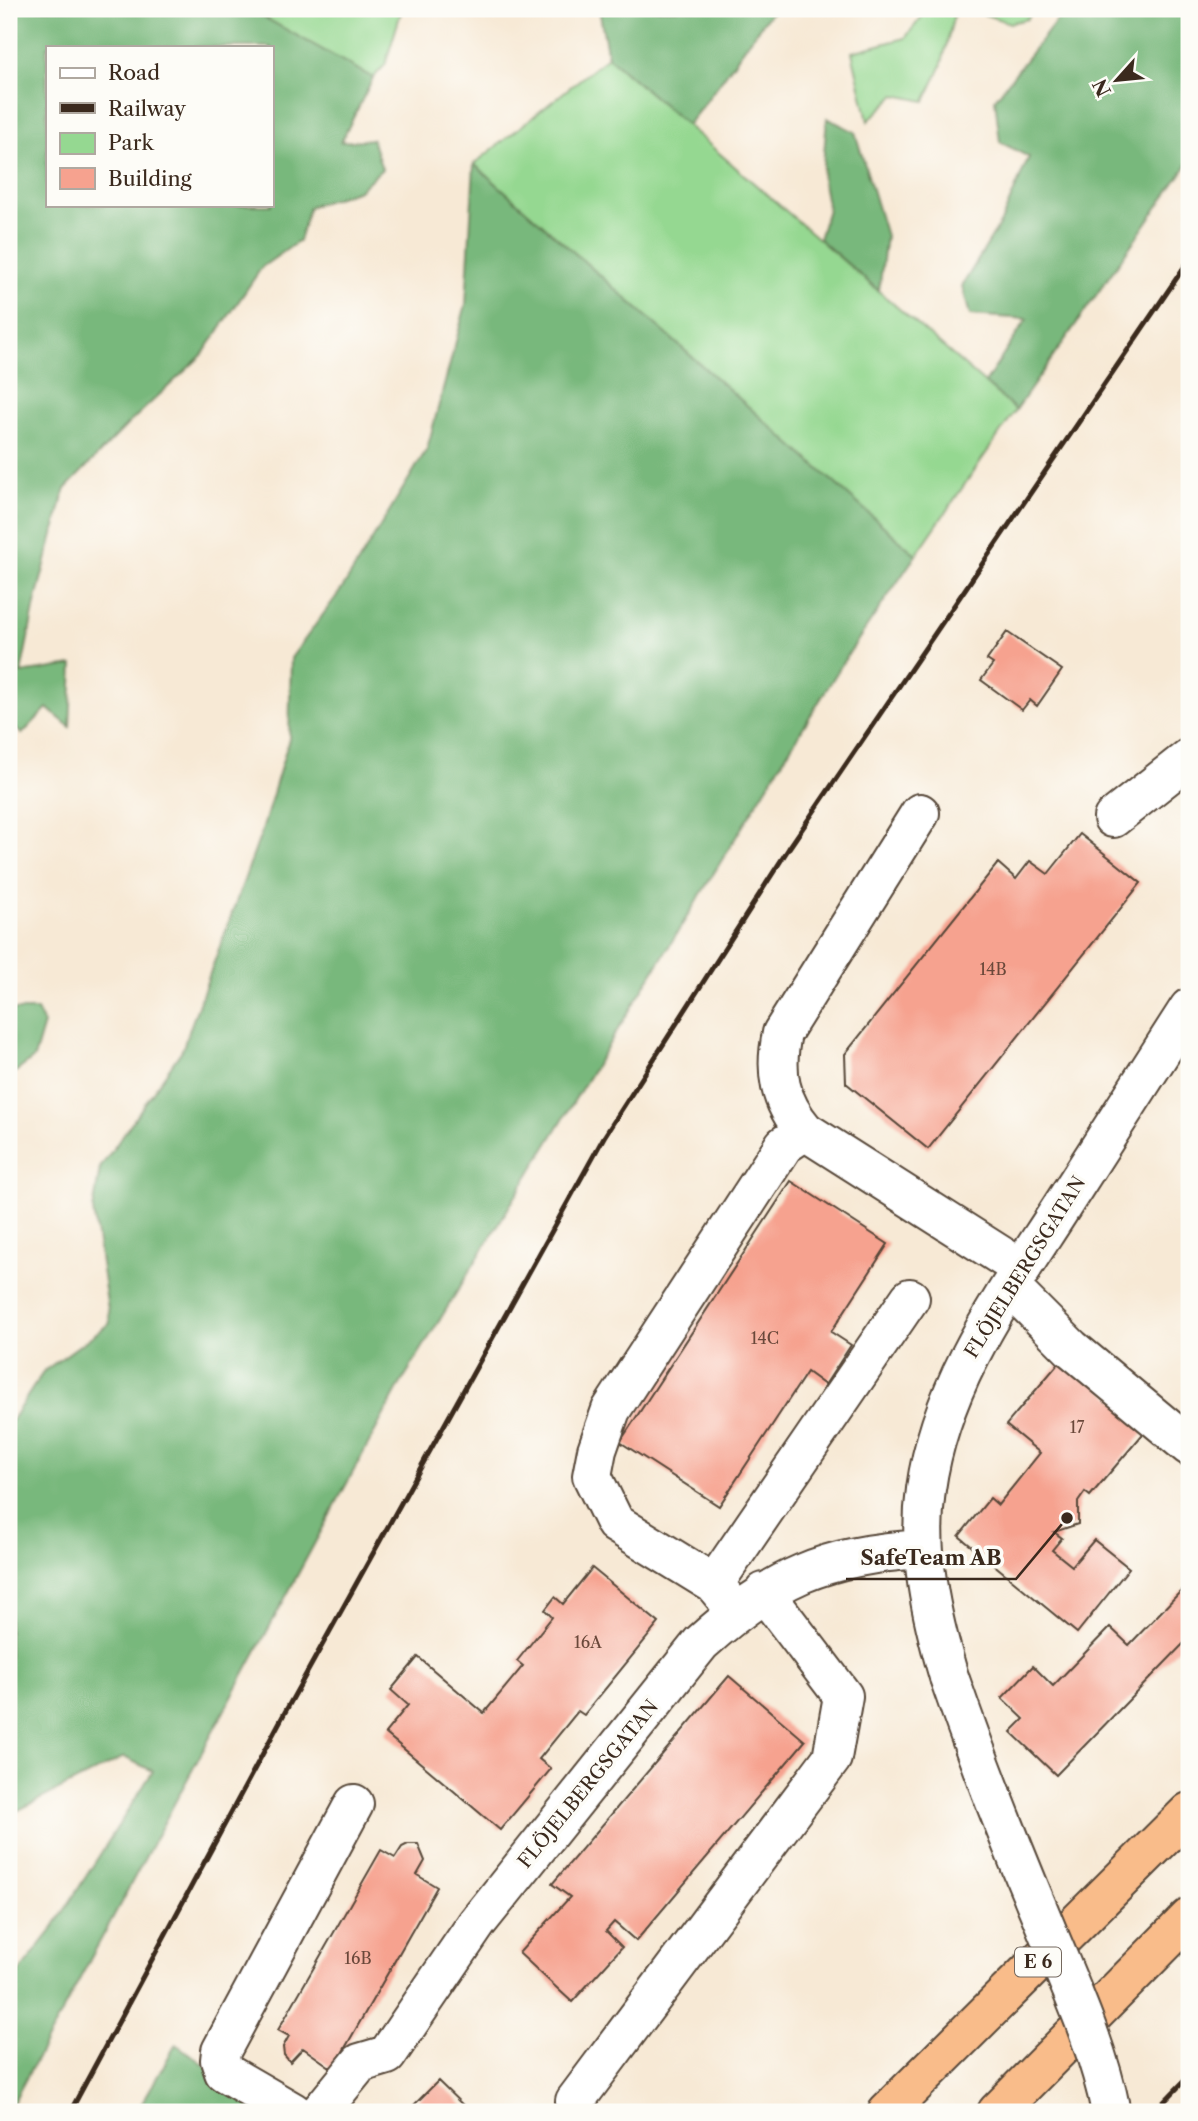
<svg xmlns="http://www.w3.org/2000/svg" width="1198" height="2121" viewBox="0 0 1198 2121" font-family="'Libre Caslon Text',serif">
<rect width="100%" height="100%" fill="#fdfcf7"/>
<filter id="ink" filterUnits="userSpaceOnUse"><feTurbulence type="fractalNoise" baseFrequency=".0143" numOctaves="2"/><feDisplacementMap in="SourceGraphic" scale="14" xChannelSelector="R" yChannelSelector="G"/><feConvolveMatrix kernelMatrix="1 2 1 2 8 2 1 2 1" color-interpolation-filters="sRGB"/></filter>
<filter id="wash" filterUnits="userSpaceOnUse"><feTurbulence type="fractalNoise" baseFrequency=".00686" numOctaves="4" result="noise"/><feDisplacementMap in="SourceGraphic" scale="28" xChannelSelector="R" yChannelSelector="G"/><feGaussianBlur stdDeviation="1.57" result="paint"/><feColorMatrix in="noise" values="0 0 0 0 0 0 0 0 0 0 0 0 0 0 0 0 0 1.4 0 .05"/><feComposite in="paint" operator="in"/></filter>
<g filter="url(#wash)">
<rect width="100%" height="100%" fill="#f7e9d5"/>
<!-- green -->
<path fill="#95d891" stroke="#688158" stroke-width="2" d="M 249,9 L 402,9 L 385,65 L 373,78 Z
M 928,9 L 955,11 L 941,67 L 925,101 L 895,95 L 868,121 L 852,52 L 905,38 Z
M 980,9 L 1034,9 L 1027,19 L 1010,23 L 980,13 Z
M 608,57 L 1016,410 L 916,555 L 474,164 Z"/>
<!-- forest -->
<path fill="#78b87b" stroke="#5a714c" stroke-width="2" fill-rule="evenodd" d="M 9,9 L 249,9 L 373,78 L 341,142 L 372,139 L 382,169 L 359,190 L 309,207 L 299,241 L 262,267 L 202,355 L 128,424 L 65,489 L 36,599 L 21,673 L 73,665 L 70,727 L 47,708 L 22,734 L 9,722 ZM 271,47 L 271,205 L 47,205 L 47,47 Z
M 599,9 L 774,9 C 743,46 719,88 687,125 L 608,57 Z
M 1189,9 L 1189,162 L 1016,410 L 985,383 L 1027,319 L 970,315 L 962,286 L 1001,222 L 1029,157 L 1000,142 L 995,99 L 1065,10 Z
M 827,118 L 855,132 L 886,236 L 879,291 L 819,239 L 828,209 L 822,178 Z
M 474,164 L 916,555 L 847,656 L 401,1383 L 9,2110 L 9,1985 L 52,1930 L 153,1771 L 124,1757 L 9,1815 L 9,1424 L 44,1371 L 110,1323 L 93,1210 L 100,1168 L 182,1050 L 262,831 L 289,739 L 291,658 L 344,586 L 427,449 L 466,304 Z
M 9,1010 L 37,1010 L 44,1024 L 34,1058 L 9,1077 Z
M 176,2044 L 268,2112 L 137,2112 Z"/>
<g id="blocks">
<!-- building -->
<path fill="#f6a28f" d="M 1007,632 L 1062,670 L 1037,706 L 1030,700 L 1022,710 L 981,680 L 993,664 L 987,660 Z
M 1080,834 L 1141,883 L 928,1149 L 846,1083 L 845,1054 L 998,863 L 1016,879 L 1030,861 L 1048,874 Z
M 791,1181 L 888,1244 L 831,1332 L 851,1345 L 825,1385 L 807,1372 L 719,1506 L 620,1442 Z
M 1064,1357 L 1148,1428 L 1090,1496 L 1085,1492 L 1078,1502 L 1078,1524 L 1054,1532 L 1062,1538 L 1052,1550 L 1072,1566 L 1094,1540 L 1129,1568 L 1077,1633 L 959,1536 L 990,1498 L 998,1505 L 1040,1453 L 1006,1425 Z
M 592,1568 L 659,1623 L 584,1715 L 578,1711 L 539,1759 L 551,1769 L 500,1830 L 385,1733 L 408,1705 L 391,1690 L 418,1657 L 484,1713 L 523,1666 L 517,1661 L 552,1617 L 545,1610 L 555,1597 L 563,1604 Z
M 1182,1590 L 1189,1597 L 1189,1638 L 1056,1775 L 1011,1732 L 1024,1719 L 1002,1698 L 1033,1666 L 1053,1686 L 1110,1627 L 1129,1645 Z
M 729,1676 L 805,1741 L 636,1941 L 614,1922 L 606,1931 L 622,1947 L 572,2002 L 519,1953 L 570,1897 L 552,1884 Z
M 408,1844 L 418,1844 L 425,1861 L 417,1875 L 437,1887 L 333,2069 L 303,2048 L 290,2062 L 284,2055 L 283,2047 L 289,2036 L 278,2030 L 381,1850 L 395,1858 L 402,1847 Z
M 438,2081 L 470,2112 L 407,2112 Z"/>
</g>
</g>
<g filter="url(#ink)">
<use href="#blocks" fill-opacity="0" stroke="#574739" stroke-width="2"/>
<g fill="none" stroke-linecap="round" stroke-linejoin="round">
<defs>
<path id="minor" d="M 920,813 L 782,1033 C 774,1072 779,1101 805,1131 L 1022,1269
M 1113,818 L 1189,758
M 1010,1287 L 1071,1348 L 1189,1446
M 714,1584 L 910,1298
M 736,1611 L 714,1584 L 615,1523 L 592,1476 L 597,1450 L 611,1410 L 784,1145 L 805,1131
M 949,1677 C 931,1615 917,1554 926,1489 C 940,1385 1002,1299 1057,1214 C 1101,1145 1145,1077 1189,1008
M 575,2101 L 832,1758 L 843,1696 L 764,1592
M 293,2112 L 224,2072 L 220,2060 L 221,2051 L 354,1804
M 320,2112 L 360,2063 L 387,2055 L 477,1923 L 701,1643 C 774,1577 824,1555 923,1549"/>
<path id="highway" d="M 887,2112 L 1189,1812
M 997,2112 L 1189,1918"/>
</defs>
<!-- minor casing -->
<use href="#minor" stroke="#574739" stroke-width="42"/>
<!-- highway casing -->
<use href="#highway" stroke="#574739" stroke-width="42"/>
<!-- minor -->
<use href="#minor" stroke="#fff" stroke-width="38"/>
<!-- highway -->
<use href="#highway" stroke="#f9bc8a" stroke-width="38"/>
<!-- rail -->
<path stroke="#3b2a1e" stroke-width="5" d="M 70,2112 L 284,1714 L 604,1137 L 789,848 L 1189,260
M 1154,2112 L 1189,2076
M 1188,2112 L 1189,2111"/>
<defs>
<path id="minor-bridge" d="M 949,1677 C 977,1758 1008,1837 1041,1916 C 1067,1980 1098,2044 1111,2112"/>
</defs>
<!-- minor-bridge casing -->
<use href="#minor-bridge" stroke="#574739" stroke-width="42" stroke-linecap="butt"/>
<!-- minor-bridge -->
<use href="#minor-bridge" stroke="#fff" stroke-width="38"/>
</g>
</g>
<g text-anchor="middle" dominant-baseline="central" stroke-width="7" stroke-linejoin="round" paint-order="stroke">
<!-- number labels -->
<g font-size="16" fill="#6a483a">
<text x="993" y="969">14B</text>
<text x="765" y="1338">14C</text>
<text x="1077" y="1427">17</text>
<text x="588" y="1642">16A</text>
<text x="358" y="1958">16B</text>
</g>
<!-- shield labels -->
<rect fill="#fdfcf7" stroke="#75695f" stroke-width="2" x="1015" y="1947.5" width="46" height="29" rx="5"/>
<g font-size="18" font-weight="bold" fill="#3b2a1e">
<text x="1038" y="1962">E 6</text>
</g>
<!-- street labels -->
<g font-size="19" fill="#3b2a1e" stroke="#fdfcf7">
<text transform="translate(1025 1267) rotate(-58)">FLÖJELBERGSGATAN</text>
<text transform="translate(588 1784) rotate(-51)">FLÖJELBERGSGATAN</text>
</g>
</g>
<!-- callouts -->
<path fill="none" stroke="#3b2a1e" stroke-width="2.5" d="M1067 1518L1016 1579H846"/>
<circle fill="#3b2a1e" stroke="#fdfcf7" stroke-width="2.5" cx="1067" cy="1518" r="7"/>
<g font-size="21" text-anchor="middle" font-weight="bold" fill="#3b2a1e" stroke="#fdfcf7" stroke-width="7" stroke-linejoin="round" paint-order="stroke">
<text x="931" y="1565">SafeTeam AB</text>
</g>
<!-- margin -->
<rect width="1198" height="2121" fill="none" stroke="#fdfcf7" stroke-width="35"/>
<!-- legend -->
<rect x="46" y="46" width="228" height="161" fill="#fdfcf7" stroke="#afa8a0" stroke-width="2"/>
<rect x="60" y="68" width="35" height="10" fill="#ffffff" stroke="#afa8a0" stroke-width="2"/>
<text x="108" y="80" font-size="21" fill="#3b2a1e">Road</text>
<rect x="60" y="103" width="35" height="10" fill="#3b2a1e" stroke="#afa8a0" stroke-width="2"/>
<text x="108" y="116" font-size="21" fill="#3b2a1e">Railway</text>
<rect x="60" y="133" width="35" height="21" fill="#95d891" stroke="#afa8a0" stroke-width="2"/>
<text x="108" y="150" font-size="21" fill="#3b2a1e">Park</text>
<rect x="60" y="168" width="35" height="21" fill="#f6a28f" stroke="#afa8a0" stroke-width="2"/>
<text x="108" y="186" font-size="21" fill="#3b2a1e">Building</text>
<!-- north arrow -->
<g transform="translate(1117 80) rotate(243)" stroke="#fdfcf7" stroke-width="5" paint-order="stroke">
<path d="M0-5L12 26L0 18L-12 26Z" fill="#3b2a1e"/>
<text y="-10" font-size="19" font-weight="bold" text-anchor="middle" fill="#3b2a1e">N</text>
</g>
</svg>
